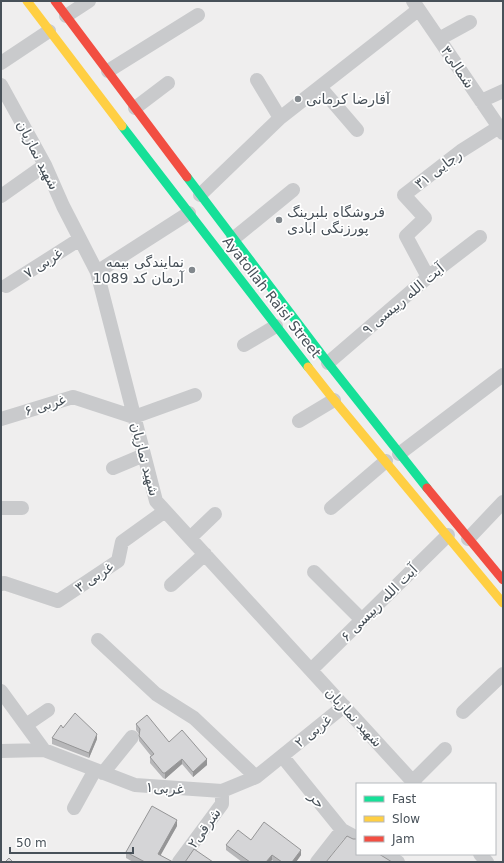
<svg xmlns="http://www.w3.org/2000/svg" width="504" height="863" viewBox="0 0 504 863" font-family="'DejaVu Sans',Cairo,sans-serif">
<rect width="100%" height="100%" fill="#efeeee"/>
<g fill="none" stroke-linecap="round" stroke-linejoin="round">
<!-- street -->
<path stroke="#c9cacc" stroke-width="14" d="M 413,1 L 503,133
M 66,16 L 89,1
M 439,39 L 470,22
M 1,63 L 49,31
M 108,71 L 198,15
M 257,80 L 280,118
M 1,85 L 45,165 L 63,206 L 97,272 L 156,501 L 415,784
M 320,87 L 357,130
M 481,101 L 503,91
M 135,108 L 168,83
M 200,195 L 280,118 L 418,10
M 1,196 L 45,165
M 233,239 L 293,190
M 97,272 L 189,213
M 428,277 L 406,236 L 425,218 L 404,195 L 461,151 L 499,127
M 6,286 L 80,239
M 244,345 L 276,326
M 328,363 L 428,277 L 480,237
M 1,419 L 73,397 L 134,417 L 195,395
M 299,421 L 334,400
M 399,454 L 503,375
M 113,468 L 144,455
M 1,508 L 22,508
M 331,508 L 386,461
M 190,538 L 215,514
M 468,539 L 503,502
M 314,572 L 362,620
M 1,584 L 4,583 L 58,601 L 118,561 L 122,542 L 165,511
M 171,585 L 205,554
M 98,640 L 156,694 L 194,718 L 256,777
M 311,670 L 448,535
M 1,691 L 44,750
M 463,712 L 503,674
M 26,725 L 48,710
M 1,751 L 44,750 L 135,785 L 222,791 L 256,777 L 344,706
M 282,756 L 342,830 L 357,838
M 103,773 L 132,737
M 413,781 L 445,749
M 74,808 L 95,770
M 384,854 L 398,862
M 480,854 L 487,862
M 179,862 L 222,804 L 222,791
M 317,862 L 342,830"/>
<!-- fast -->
<path stroke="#16e098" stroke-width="9" d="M 122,126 L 308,367
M 187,177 L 328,363 L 427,488"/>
<!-- slow -->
<path stroke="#ffcf43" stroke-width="9" d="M 27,1 L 122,126
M 308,367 L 334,400 L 503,603"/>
<!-- jam -->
<path stroke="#f24e42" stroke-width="9" d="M 55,1 L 187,177
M 427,488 L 503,580"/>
</g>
<!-- wall -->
<path fill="#b7b7b9" d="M 136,724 L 169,742 L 207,765 L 193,777 L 182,764 L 165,779 L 163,778 L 150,763 L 150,757 L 151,756 L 139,741 L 139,734 L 136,730 Z
M 63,728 L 97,739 L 89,758 L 52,744 L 52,738 Z
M 177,826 L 160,855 L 173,862 L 133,862 L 126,858 L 126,852 Z
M 251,840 L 301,855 L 296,862 L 274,862 L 272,860 L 270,862 L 242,862 L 226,850 L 226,845 Z"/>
<!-- shaded-wall -->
<path fill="#959596" d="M 97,734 L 97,739 L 89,758 L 89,753 Z
M 182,759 L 182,764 L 165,779 L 165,773 Z
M 207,759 L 207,765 L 193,777 L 193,772 Z
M 177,820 L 177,826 L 158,860 L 158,854 Z
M 301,850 L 301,855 L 296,862 L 292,862 Z
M 272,855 L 272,860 L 270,862 L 266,862 Z"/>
<!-- building -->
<path fill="#d5d5d7" stroke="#959596" d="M 75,713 L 97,734 L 89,753 L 52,738 L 61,725 L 63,728 Z
M 147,715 L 169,742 L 182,730 L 207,759 L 193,772 L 182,759 L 165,773 L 163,773 L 150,757 L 154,754 L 139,736 L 140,729 L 136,724 Z
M 152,806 L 177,820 L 158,854 L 173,862 L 145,862 L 126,852 Z
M 264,822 L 301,850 L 292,862 L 282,862 L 272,855 L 266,862 L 250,862 L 226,845 L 238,830 L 251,840 Z
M 347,836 L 353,839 L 357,839 L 357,854 L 379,854 L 392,862 L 326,862 Z
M 194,849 L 213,862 L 185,862 Z
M 9,858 L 13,862 L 5,862 Z"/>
<!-- markers -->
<g fill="#82888d" stroke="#fff" stroke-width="1.5">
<circle cx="298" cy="99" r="4"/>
<circle cx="279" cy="220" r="4"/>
<circle cx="192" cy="270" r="4"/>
</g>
<g text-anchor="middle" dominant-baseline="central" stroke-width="3.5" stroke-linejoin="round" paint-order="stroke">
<!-- street labels -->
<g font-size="14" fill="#485159" stroke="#fff">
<text transform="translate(458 67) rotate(56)">شمالی۳</text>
<text transform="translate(38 155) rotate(63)">شهید نمازیان</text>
<text transform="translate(438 169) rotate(-37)">رجایی ۳۱</text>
<text transform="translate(43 263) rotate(-33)">غربی ۷</text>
<text transform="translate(272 297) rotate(52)">Ayatollah Raisi Street</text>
<text transform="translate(403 299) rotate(-40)">آیت الله رییسی ۹</text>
<text transform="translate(45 405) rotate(-17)">غربی ۶</text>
<text transform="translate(145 459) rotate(75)">شهید نمازیان</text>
<text transform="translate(94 577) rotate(-34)">غربی ۳</text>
<text transform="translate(379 603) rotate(-45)">آیت الله رییسی ۶</text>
<text transform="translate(354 717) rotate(47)">شهید نمازیان</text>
<text transform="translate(313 731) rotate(-39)">غربی ۲</text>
<text transform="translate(165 788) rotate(4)">غربی۱</text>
<text transform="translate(317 800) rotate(51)">حر</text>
<text transform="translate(204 828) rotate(-54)">شرقی۲</text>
</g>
<!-- poi labels -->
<g font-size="14" fill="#485159" stroke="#fff" text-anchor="start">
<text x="306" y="99">آقارضا کرمانی</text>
<text x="287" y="212">فروشگاه بلبرینگ<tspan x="287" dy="16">پورزنگی ابادی</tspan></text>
<text x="184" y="262" text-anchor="end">نمایندگی بیمه<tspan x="184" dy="16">آرمان کد 1089</tspan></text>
</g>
</g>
<!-- border -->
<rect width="504" height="863" fill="none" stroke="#485159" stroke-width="4"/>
<!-- legend -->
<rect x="356" y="783" width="140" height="72" fill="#ffffff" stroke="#b6b9bd"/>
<rect x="364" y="796" width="20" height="6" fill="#16e098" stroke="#b6b9bd"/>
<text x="392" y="803" font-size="12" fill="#485159">Fast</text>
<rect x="364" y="816" width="20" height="6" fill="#ffcf43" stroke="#b6b9bd"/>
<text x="392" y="823" font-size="12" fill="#485159">Slow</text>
<rect x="364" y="836" width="20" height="6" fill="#f24e42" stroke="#b6b9bd"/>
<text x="392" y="843" font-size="12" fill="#485159">Jam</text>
<!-- scale -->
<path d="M10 847v6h123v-6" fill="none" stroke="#485159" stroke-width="2"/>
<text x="16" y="847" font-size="12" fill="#485159" stroke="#ffffff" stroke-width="3" paint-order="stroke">50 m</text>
</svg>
